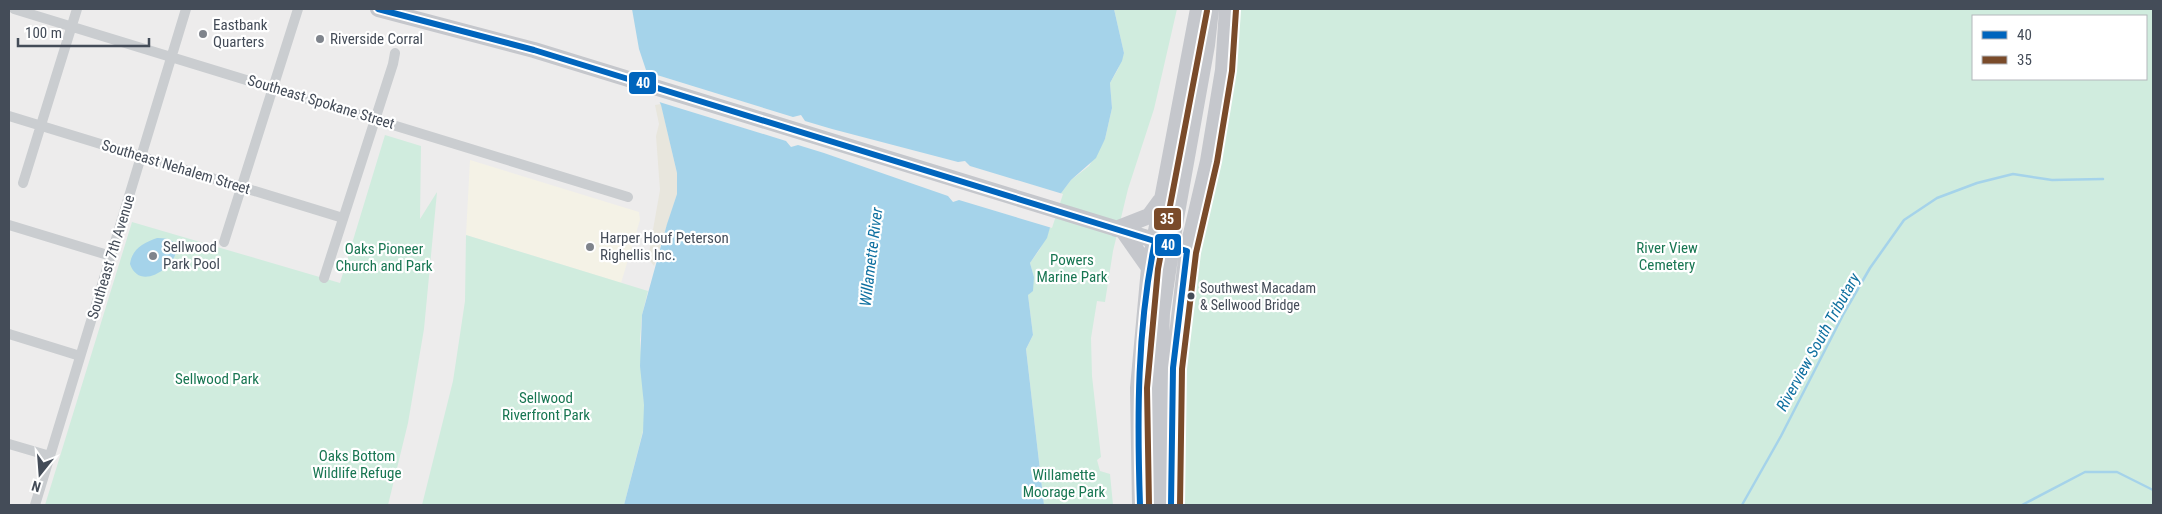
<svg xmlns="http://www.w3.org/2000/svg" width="2162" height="514" viewBox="0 0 2162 514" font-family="'Roboto Condensed',sans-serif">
<rect width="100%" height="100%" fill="#edecec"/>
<!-- commercial -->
<path fill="#f4f2e6" d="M 470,160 L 639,212 L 640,220 L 621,283 L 466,235 Z"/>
<!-- green -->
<path fill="#d0ecde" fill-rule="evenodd" d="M 1114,9 L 1177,9 L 1154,109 L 1128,189 L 1113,251 L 1105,302 L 1097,301 L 1091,338 L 1092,376 L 1101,457 L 1097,460 L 1100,471 L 1110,474 L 1113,505 L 1044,505 L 1026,349 L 1033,335 L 1028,295 L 1034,277 L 1030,263 L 1040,249 L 1049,230 L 1059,196 L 1071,180 L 1089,166 L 1105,139 L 1112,108 L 1110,83 L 1118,69 L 1124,53 Z
M 1236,9 L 2153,9 L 2153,505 L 1181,505 L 1184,380 L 1194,264 L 1199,235 L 1213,189 L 1231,72 ZM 1973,16 L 2146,16 L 2146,79 L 1973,79 Z
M 385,135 L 421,146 L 420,219 L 437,192 L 424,329 L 408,423 L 388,505 L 45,505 L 132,222 L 340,283 Z
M 466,235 L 648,291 L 642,315 L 640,340 L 645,419 L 643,431 L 624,505 L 422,505 L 453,381 L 465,301 Z"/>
<!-- sand -->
<path fill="#e8e6dd" d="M 661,104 L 677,173 L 677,194 L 654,266 L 648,258 L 660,190 L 656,136 L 659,124 L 655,105 Z"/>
<!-- water -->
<path fill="#a5d3ea" d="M 632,9 L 1114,9 L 1124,53 L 1122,61 L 1110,83 L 1112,108 L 1105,139 L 1096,158 L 1071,180 L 1059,196 L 1047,238 L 1030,263 L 1034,277 L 1033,291 L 1028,295 L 1033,335 L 1026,349 L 1044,505 L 624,505 L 643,432 L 644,405 L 640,366 L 642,315 L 667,224 L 677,194 L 677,173 L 661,105 L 649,79 L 639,49 Z
M 157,238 C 208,237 144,304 130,264 C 132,249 143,243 157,238 Z"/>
<!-- pier -->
<path fill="#edecec" d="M 644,71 L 793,117 L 801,115 L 805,121 L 832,129 L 958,162 L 965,161 L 970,166 L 1063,194 L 1052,228 L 959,200 L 953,202 L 948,196 L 824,153 L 798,145 L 791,147 L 786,141 L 656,101 Z"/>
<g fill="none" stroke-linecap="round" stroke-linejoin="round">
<!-- stream -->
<path stroke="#a5d3ea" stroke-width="2.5" d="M 1742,505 L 1781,436 L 1844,313 L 1870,268 L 1904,220 L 1937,198 L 1977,183 L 2013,174 L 2052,180 L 2103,179
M 2022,505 L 2085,472 L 2117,472 L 2153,490"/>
<!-- minor -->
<path stroke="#cacdd0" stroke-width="10" d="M 14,9 L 628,197
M 9,116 L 343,218
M 23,183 L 77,9
M 9,225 L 111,256
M 224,242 L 298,9
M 324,278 L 393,64 L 395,53
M 9,334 L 80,356
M 9,444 L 50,456
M 35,505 L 186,9"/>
<!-- primary -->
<path stroke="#c5c7cc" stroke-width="16" d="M 378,9 L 534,50 L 1170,245
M 1116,229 L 1149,216 L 1160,201
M 1123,231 L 1149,268
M 1140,505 L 1138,388 L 1149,268 L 1198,9
M 1155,505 L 1162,313 L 1175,224 L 1207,45 L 1211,9
M 1171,505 L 1173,368 L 1187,251 L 1208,161 L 1223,70 L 1227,9"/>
<!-- primary-bridge -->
<path stroke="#c5c7cc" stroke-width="16" d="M 1170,245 L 1185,250"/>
<defs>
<path id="bus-1" d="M 378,9 L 534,50 L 1187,251 L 1173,368 L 1171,505
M 1140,505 C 1137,416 1137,329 1155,241"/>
<path id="bus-2" d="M 1149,505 L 1147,388 L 1158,269 L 1207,11
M 1180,505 L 1182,369 L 1196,253 L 1217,162 L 1232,71 L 1236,10"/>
</defs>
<!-- bus-1 casing -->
<use href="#bus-1" stroke="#fff" stroke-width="10"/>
<!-- bus-2 casing -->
<use href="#bus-2" stroke="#fff" stroke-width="10"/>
<!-- bus-1 -->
<use href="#bus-1" stroke="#0065bd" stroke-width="6"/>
<!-- bus-2 -->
<use href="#bus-2" stroke="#7a4b2a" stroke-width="6"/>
</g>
<!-- markers -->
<g fill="#7f848c" stroke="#fff" stroke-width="2">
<circle cx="203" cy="34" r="5"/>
<circle cx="320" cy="39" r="5"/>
<circle cx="590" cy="247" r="5"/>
<circle cx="153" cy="256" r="5"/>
</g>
<circle fill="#444c58" stroke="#fff" stroke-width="2" cx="1191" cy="296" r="4.5"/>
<g text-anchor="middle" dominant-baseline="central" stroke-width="4.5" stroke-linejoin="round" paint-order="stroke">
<!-- bus labels -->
<g font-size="14" fill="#444c58" stroke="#fff" text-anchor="start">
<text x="1200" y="288">Southwest Macadam<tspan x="1200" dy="17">&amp; Sellwood Bridge</tspan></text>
</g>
<!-- poi labels -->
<g font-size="15" fill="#444c58" stroke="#fff" text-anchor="start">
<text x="213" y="25">Eastbank<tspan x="213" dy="17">Quarters</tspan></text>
<text x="330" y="39">Riverside Corral</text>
<text x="600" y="238">Harper Houf Peterson<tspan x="600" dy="17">Righellis Inc.</tspan></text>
<text x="163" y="247">Sellwood<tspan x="163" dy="17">Park Pool</tspan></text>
</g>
<!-- street labels -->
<g font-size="15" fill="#444c58" stroke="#fff">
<text transform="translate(321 102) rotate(17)">Southeast Spokane Street</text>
<text transform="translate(176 167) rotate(17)">Southeast Nehalem Street</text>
<text transform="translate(111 257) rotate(-73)">Southeast 7th Avenue</text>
</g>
<!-- park labels -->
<g font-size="15" fill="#187652" stroke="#fff">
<text x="1667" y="248">River View<tspan x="1667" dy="17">Cemetery</tspan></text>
<text x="384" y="249">Oaks Pioneer<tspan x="384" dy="17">Church and Park</tspan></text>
<text x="1072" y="260">Powers<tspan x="1072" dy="17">Marine Park</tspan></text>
<text x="217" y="379">Sellwood Park</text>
<text x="546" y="398">Sellwood<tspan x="546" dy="17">Riverfront Park</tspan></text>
<text x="357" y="456">Oaks Bottom<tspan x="357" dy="17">Wildlife Refuge</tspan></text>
<text x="1064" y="475">Willamette<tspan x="1064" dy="17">Moorage Park</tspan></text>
</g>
<!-- water labels -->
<g font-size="16" font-style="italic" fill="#0f70a0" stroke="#fff">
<text transform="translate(871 257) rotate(-83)">Willamette River</text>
<text transform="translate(1818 342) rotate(-61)">Riverview South Tributary</text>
</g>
</g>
<g stroke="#fff" stroke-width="2">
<rect x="628" y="71" width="29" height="24" rx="5" fill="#0065bd"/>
<rect x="1153" y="207" width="29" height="24" rx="5" fill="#7a4b2a"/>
<rect x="1154" y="233" width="28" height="24" rx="5" fill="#0065bd"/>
</g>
<g font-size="14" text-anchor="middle" font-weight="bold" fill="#fff">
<text x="643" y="88">40</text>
<text x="1167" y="224">35</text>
<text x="1168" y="250">40</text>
</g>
<!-- border -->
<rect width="2162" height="514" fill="none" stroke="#444c58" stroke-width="20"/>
<!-- legend -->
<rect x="1972" y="15" width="175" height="65" fill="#ffffff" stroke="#b4b7bc"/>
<rect x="1982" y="31" width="25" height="8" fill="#0065bd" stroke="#b4b7bc"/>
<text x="2017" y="40" font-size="15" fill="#444c58">40</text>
<rect x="1982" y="56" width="25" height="8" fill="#7a4b2a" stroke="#b4b7bc"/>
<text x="2017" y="65" font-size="15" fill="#444c58">35</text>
<!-- north arrow -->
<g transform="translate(40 474) rotate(197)" stroke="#ffffff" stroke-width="4" paint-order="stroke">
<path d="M0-4L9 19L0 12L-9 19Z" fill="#444c58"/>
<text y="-8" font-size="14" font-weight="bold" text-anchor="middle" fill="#444c58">N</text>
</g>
<!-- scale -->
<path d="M18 38v8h131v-8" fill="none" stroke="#444c58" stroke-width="2.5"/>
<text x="25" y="38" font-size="15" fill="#444c58" stroke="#ffffff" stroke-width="4" paint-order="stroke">100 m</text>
</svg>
